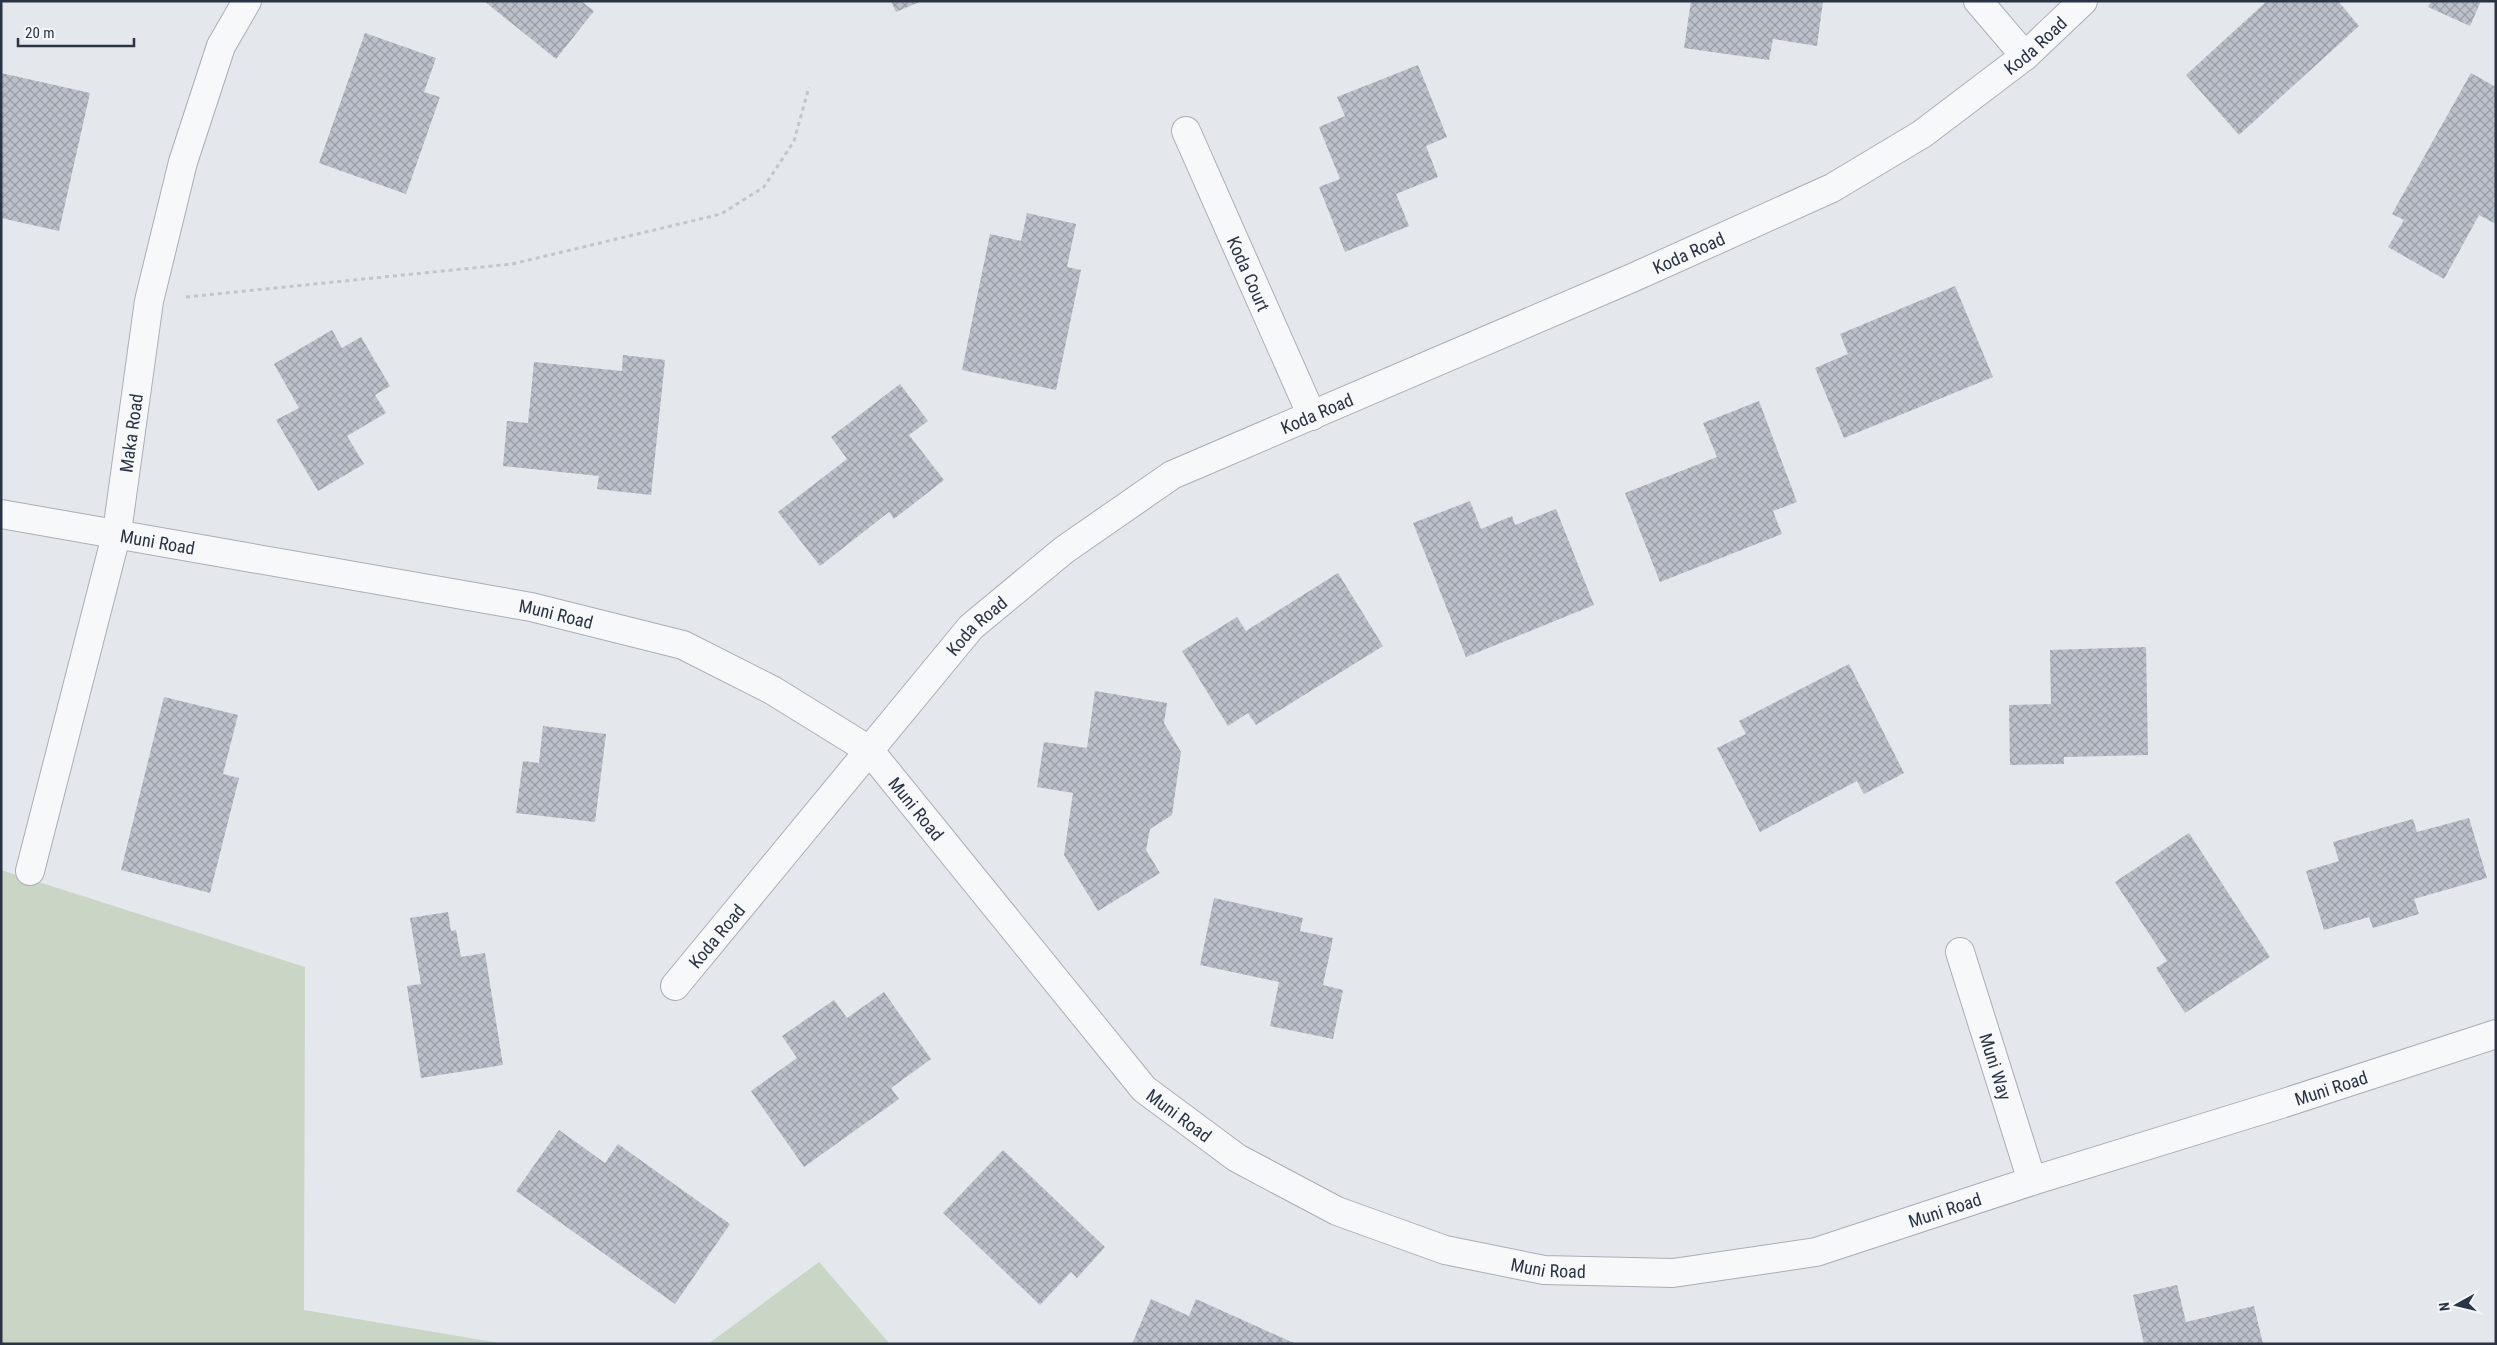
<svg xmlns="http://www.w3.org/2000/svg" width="2497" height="1345" viewBox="0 0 2497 1345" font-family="'Roboto Condensed',sans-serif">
<defs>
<pattern id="building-cross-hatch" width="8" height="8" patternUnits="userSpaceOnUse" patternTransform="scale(1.25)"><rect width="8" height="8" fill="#bbc0ca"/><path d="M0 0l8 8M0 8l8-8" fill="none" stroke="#989da6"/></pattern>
</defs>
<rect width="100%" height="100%" fill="#e4e7ec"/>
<!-- green -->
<path fill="#c9d6c5" d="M 1,870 L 305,967 L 304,1310 L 505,1344 L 1,1344 Z
M 819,1262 L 890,1344 L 708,1344 Z"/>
<!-- building -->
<path fill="url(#building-cross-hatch)" d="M 484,1 L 581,1 L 594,11 L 556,59 Z
M 891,1 L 922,1 L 896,12 Z
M 1691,1 L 1823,1 L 1817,46 L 1773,39 L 1769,60 L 1684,48 Z
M 2267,1 L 2338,1 L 2359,26 L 2239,135 L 2186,75 Z
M 2431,1 L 2481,1 L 2470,26 L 2428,7 Z
M 365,33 L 436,58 L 424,92 L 440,97 L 406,194 L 319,163 Z
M 1418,65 L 1447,137 L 1426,146 L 1438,177 L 1396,194 L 1409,226 L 1345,252 L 1319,187 L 1340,179 L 1319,127 L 1345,116 L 1337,97 Z
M 1,73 L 90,93 L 59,231 L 1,218 Z
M 2471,73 L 2496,87 L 2496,224 L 2479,215 L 2444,279 L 2388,247 L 2404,220 L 2392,214 Z
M 1027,213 L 1076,224 L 1067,267 L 1081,270 L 1056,390 L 962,370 L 990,234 L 1021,241 Z
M 1955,286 L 1993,377 L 1844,438 L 1815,368 L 1848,354 L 1840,334 Z
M 332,330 L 342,348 L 361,337 L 390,386 L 375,395 L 386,413 L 347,436 L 364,464 L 318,491 L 276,420 L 299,408 L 274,364 Z
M 623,355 L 665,360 L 651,495 L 597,489 L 599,476 L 503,466 L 507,421 L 528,423 L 534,362 L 622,371 Z
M 900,384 L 928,421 L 909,435 L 944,480 L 894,519 L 889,512 L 820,566 L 778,512 L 847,459 L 831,437 Z
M 1759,401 L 1797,502 L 1773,511 L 1782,534 L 1660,582 L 1625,493 L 1717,457 L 1703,423 Z
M 1470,501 L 1481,529 L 1512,516 L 1515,525 L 1556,509 L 1594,605 L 1466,657 L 1413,523 Z
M 1338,573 L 1383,646 L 1256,725 L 1248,713 L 1228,726 L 1182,651 L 1237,617 L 1246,631 Z
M 2146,647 L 2148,755 L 2064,757 L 2064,764 L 2010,765 L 2009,705 L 2051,704 L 2050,650 Z
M 1849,664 L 1904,773 L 1864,794 L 1857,781 L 1760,832 L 1717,748 L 1746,734 L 1739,721 Z
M 1095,691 L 1167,703 L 1164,723 L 1181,752 L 1172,815 L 1150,829 L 1146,850 L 1160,873 L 1098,911 L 1064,855 L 1073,793 L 1037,787 L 1044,742 L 1087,748 Z
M 164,697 L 238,715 L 223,774 L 239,778 L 210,893 L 121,870 Z
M 543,726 L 606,734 L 595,822 L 516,813 L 523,761 L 539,763 Z
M 2469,818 L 2487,878 L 2414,899 L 2419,914 L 2373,928 L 2369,917 L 2324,930 L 2306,871 L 2339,861 L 2333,842 L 2413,819 L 2417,832 Z
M 2189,833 L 2270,957 L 2185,1013 L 2156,968 L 2167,961 L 2115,882 Z
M 1214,898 L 1303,918 L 1300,931 L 1333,938 L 1323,985 L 1343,990 L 1333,1039 L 1270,1026 L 1279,982 L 1200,965 Z
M 448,912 L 451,931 L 456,930 L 461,957 L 485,953 L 503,1065 L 421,1078 L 407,986 L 421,984 L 410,918 Z
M 884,992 L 931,1059 L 891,1088 L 899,1099 L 804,1167 L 751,1091 L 797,1058 L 782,1036 L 834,1000 L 847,1018 Z
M 559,1130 L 605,1163 L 618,1144 L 730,1224 L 675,1304 L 516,1191 Z
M 1003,1150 L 1105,1247 L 1077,1278 L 1071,1272 L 1040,1305 L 943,1213 Z
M 2177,1285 L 2186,1322 L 2254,1306 L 2263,1344 L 2144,1344 L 2133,1295 Z
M 1151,1299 L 1189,1316 L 1196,1299 L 1296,1344 L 1132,1344 Z"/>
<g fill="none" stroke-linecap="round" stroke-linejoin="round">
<defs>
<g id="minor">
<path d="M 1978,1 L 2025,56"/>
<path id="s1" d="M 1186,131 L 1312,416"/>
<path id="s2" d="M 1,514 L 531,607 L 683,645 L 772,690 L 869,750 L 1144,1089 L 1237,1158 L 1337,1211 L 1445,1250 L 1544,1270 L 1673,1273 L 1816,1252 L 2032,1181 L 2281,1104 L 2496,1034"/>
<path id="s3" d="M 30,871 L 117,532 L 149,301 L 183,162 L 221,46 L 247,1"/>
<path id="s4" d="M 1960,952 L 2032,1181"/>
<path id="s5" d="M 675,986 L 971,627 L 1064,550 L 1172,475 L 1632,278 L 1832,188 L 1922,134 L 2025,56 L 2083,1"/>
</g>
</defs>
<!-- minor casing -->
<use href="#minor" stroke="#a9aeb7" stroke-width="30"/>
<!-- path -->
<path stroke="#c2c5cb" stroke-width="3" stroke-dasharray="4 4" stroke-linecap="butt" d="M 186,297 L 512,264 L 721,214 L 764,187 L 794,141 L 809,87"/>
<!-- minor -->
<use href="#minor" stroke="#f7f8fa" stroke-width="28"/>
</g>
<g text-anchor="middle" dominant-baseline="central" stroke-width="4" stroke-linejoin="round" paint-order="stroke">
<!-- street labels -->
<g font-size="18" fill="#2b3445" stroke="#f4f6f9">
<text stroke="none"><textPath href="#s5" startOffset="1686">Koda Road</textPath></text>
<text stroke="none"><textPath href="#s5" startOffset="1280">Koda Road</textPath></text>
<text stroke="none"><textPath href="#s1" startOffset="156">Koda Court</textPath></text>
<text stroke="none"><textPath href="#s5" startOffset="875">Koda Road</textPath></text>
<text stroke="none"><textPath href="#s3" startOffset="450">Maka Road</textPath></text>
<text stroke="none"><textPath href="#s2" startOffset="159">Muni Road</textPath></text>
<text stroke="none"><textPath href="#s2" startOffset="564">Muni Road</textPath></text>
<text stroke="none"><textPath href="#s5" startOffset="470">Koda Road</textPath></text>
<text stroke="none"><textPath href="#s2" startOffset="984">Muni Road</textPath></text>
<text stroke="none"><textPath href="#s5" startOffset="65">Koda Road</textPath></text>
<text stroke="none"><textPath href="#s4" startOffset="120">Muni Way</textPath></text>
<text stroke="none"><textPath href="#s2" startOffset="2604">Muni Road</textPath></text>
<text stroke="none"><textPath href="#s2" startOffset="1389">Muni Road</textPath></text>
<text stroke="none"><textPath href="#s2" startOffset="2199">Muni Road</textPath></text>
<text stroke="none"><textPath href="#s2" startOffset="1794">Muni Road</textPath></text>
</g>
</g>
<!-- border -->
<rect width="2497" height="1345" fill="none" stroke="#2b3445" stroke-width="5"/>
<!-- north arrow -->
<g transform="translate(2457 1305) rotate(262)" stroke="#f4f6f9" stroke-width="4" paint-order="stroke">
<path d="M0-4L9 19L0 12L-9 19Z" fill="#2b3445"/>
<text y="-8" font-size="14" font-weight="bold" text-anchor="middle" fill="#2b3445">N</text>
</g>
<!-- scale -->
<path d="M18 38v8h116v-8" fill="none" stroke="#2b3445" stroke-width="2.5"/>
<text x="25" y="38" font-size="15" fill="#2b3445" stroke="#f4f6f9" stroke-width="4" paint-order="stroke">20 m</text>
</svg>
